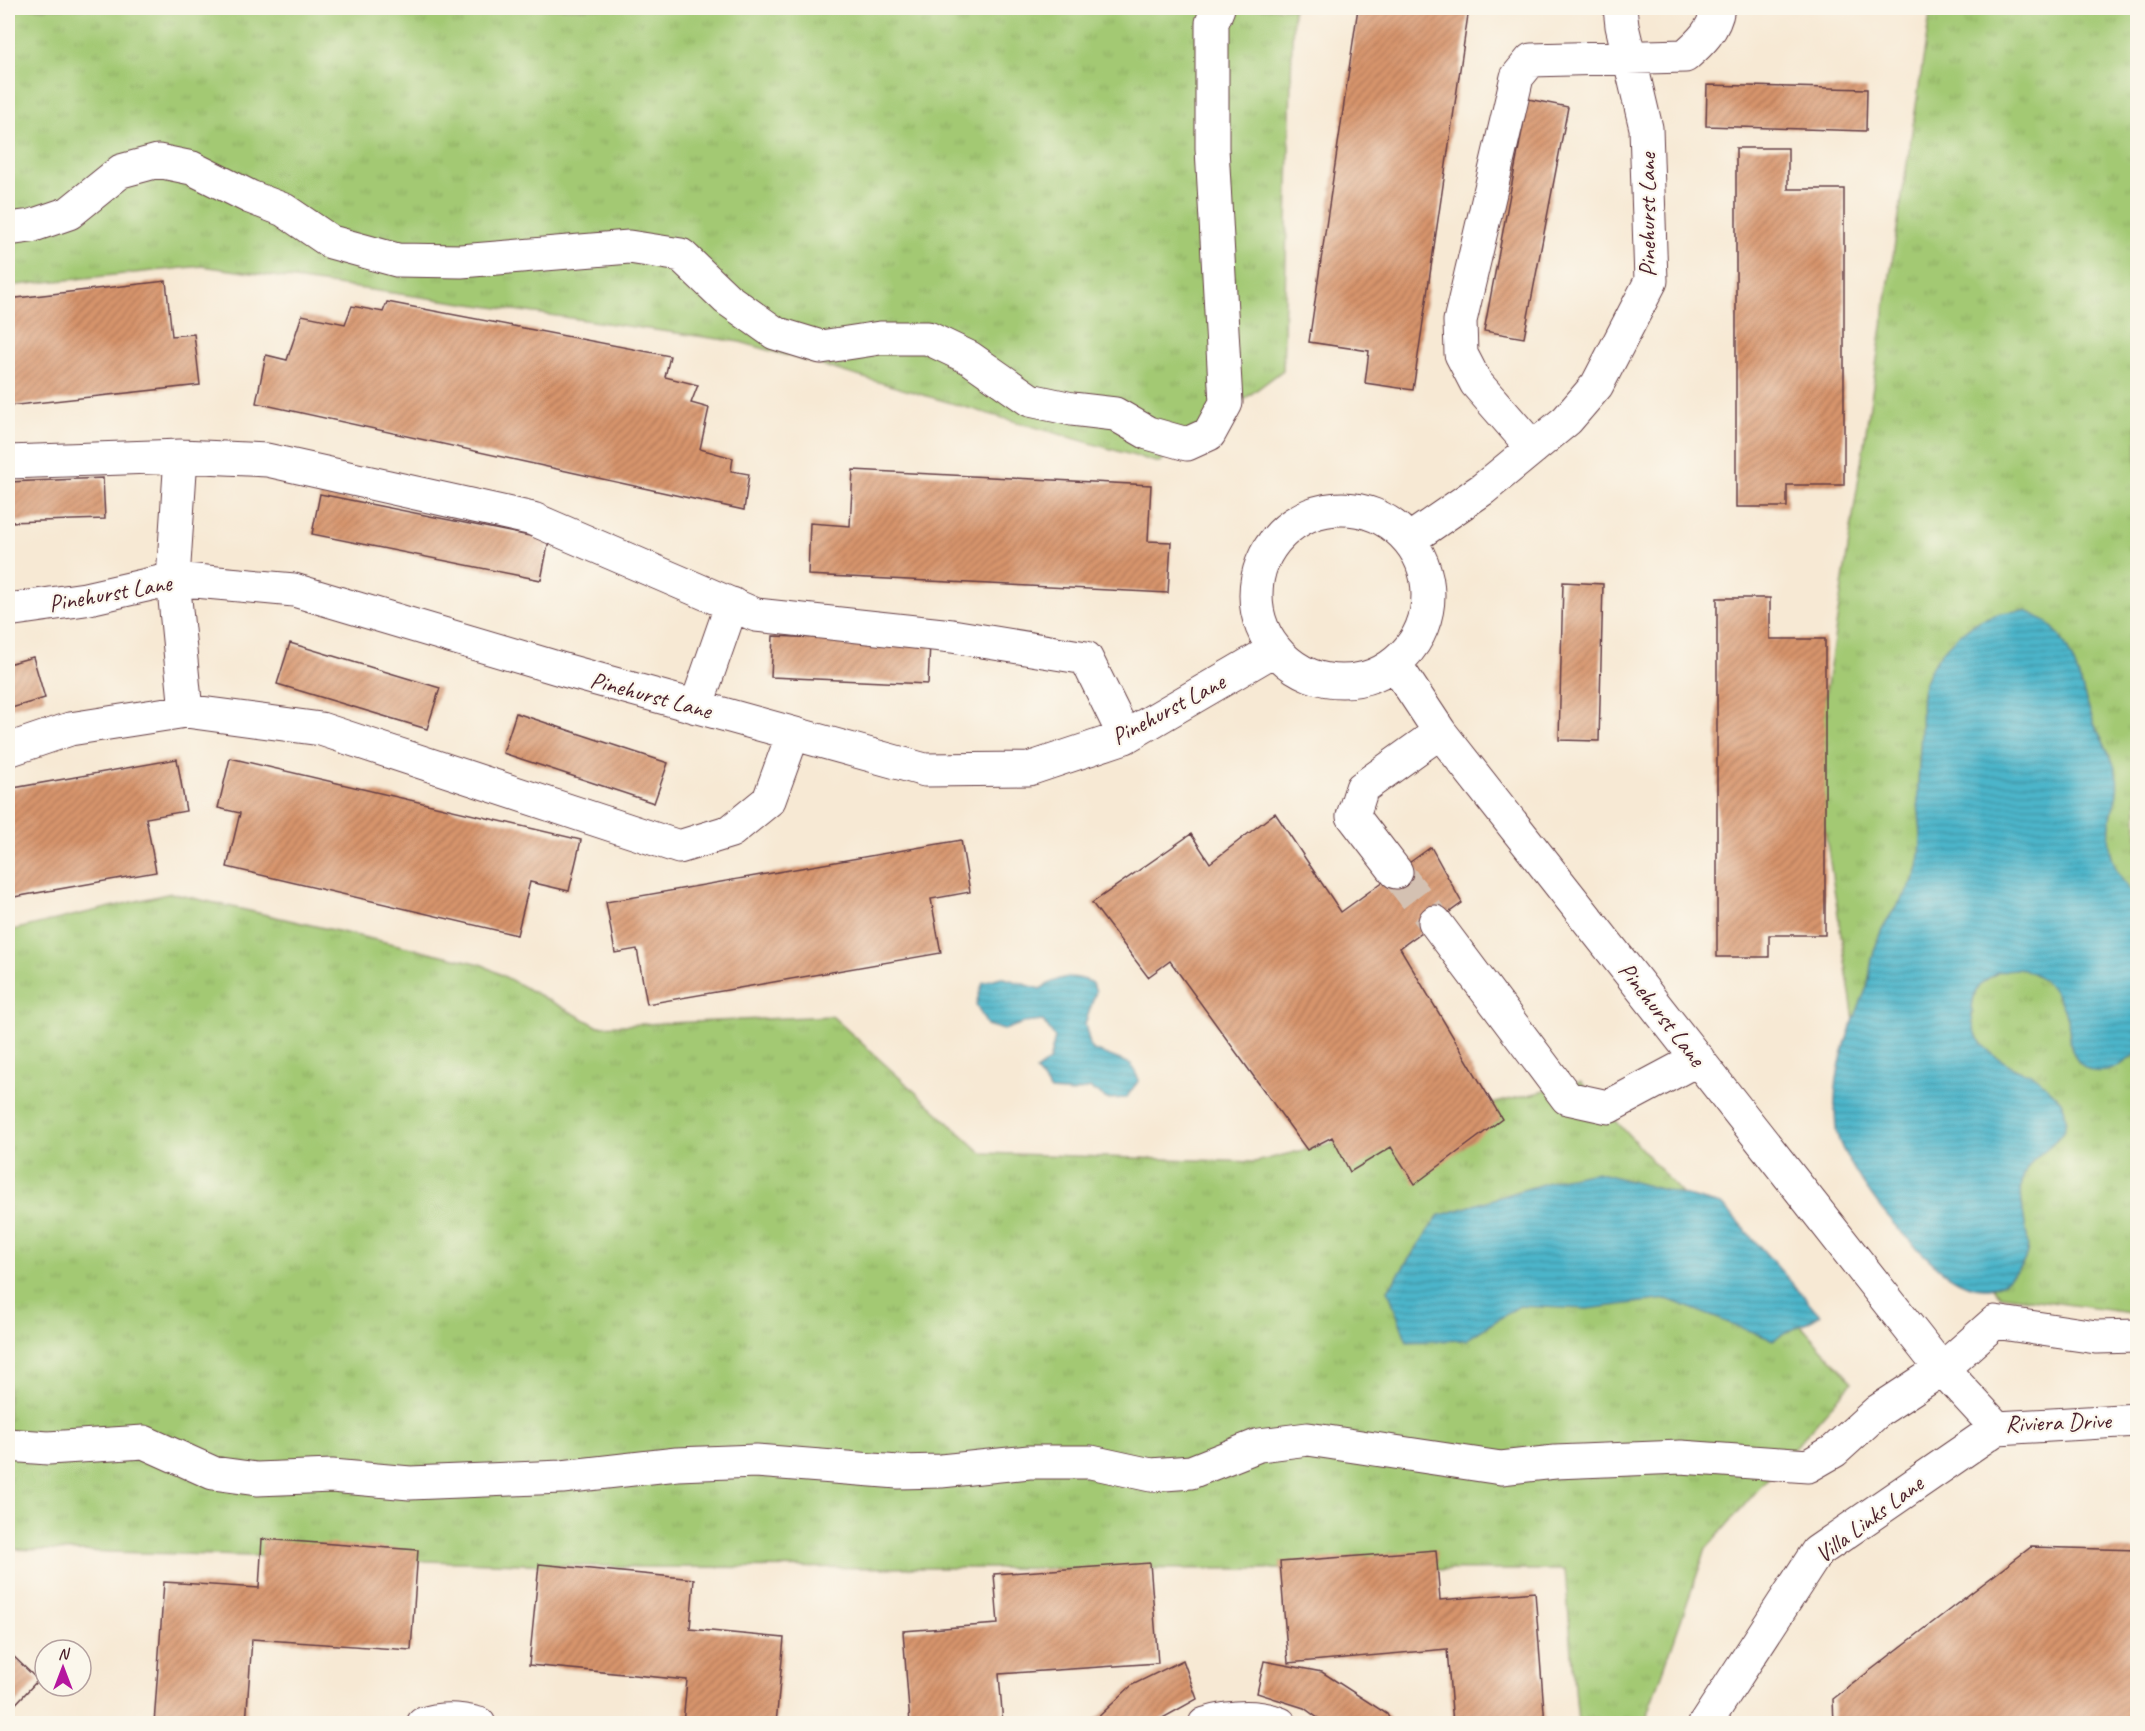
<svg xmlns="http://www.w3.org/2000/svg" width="2145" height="1731" viewBox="0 0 2145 1731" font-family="Caveat,sans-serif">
<defs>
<pattern id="grass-tufts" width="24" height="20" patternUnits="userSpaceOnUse" patternTransform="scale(1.5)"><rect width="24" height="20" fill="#a3c973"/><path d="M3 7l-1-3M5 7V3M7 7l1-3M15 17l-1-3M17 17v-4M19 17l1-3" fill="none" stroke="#8eac64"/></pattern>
<pattern id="water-rules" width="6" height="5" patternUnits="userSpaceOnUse" patternTransform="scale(1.5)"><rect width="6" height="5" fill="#4cb5ca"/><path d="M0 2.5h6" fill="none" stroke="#4193a4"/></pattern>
<pattern id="building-hatch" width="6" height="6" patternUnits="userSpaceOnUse" patternTransform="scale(1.5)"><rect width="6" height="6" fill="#d7946c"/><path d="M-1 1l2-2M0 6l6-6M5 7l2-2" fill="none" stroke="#b07859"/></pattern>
</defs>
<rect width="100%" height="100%" fill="#fbf7ec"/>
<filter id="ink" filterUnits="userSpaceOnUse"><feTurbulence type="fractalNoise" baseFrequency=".0167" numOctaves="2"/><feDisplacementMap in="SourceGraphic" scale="12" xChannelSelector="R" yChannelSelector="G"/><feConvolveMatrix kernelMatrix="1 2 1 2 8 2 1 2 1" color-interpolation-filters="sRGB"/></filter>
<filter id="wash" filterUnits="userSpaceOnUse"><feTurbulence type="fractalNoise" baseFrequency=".008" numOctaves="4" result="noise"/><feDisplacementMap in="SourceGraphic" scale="24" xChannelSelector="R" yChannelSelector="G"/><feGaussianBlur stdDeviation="1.35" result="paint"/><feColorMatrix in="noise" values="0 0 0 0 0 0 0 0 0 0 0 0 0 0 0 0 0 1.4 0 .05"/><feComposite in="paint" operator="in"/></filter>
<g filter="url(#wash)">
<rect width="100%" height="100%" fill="#f7e9d4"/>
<!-- grass -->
<path fill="url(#grass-tufts)" stroke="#76744f" stroke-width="1.5" d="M 8,8 L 1293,8 L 1283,370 L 1159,463 L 740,342 L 202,266 L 8,286 Z
M 1931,8 L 2137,8 L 2137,1314 L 2000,1295 L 1877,1172 L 1815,763 Z
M 171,893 L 481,964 L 597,1026 L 832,1016 L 982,1153 L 1255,1162 L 1581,1082 L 1852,1382 L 1706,1549 L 1645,1723 L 1578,1723 L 1565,1570 L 631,1567 L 8,1549 L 8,931 Z"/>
<!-- water -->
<path fill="url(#water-rules)" stroke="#4b6a7a" stroke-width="1.5" d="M 2025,611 C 2074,626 2078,684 2094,723 C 2101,741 2114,757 2117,777 C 2119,789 2115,802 2112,813 C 2104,850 2114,872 2137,900 L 2137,1053 C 2130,1058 2121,1066 2113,1069 C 2095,1076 2078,1068 2072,1050 C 2069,1039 2070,1026 2066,1015 C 2053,977 2019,953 1983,982 C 1975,988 1973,998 1972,1008 C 1970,1042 1989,1053 2015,1068 C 2022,1072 2029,1072 2035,1076 C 2041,1080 2046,1086 2051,1091 C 2057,1097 2062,1100 2064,1108 C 2075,1144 2032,1147 2023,1178 C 2016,1204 2033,1238 2026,1257 C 2024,1263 2018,1269 2013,1274 C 2006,1282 2000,1286 1989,1288 C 1955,1291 1927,1257 1905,1236 C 1886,1217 1875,1201 1860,1179 C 1852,1165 1841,1151 1837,1134 C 1835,1127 1836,1120 1835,1113 C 1833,1068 1850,1027 1867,987 C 1870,978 1870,968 1872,959 C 1874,950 1878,940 1881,931 C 1893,906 1913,893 1919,862 C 1923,841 1920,824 1918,804 C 1917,780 1920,755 1921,731 C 1922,718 1920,701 1923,688 C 1929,667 1943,648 1959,635 C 1980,617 1998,611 2025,611 Z
M 1001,977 L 1040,989 C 1059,977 1069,973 1091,982 L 1096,991 L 1085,1024 L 1091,1049 L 1131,1064 L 1139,1080 L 1126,1098 L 1107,1099 L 1090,1088 L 1073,1093 L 1051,1091 L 1036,1071 L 1049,1061 L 1055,1038 L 1043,1021 L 1023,1023 L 1004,1030 L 987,1025 L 976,1004 L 983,982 Z
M 1596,1172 L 1724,1206 L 1820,1315 L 1773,1340 L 1667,1299 L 1587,1309 L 1519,1306 L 1466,1340 L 1407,1342 L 1388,1290 L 1438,1216 L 1559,1179 Z"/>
<g id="blocks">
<!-- building -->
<path fill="url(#building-hatch)" d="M 1358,8 L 1469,8 L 1413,390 L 1365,383 L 1369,351 L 1309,342 Z
M 1707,85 L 1867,89 L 1866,131 L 1706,126 Z
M 1528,99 L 1568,107 L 1524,338 L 1484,331 Z
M 1736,148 L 1788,148 L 1788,189 L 1844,189 L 1844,485 L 1787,485 L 1787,507 L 1736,507 Z
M 166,281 L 172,336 L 194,334 L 200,385 L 8,406 L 8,299 Z
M 387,302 L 670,356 L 665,377 L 698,385 L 691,403 L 709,408 L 700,449 L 733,458 L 731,471 L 749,474 L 744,510 L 256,403 L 266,355 L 287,360 L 302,315 L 345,324 L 352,306 L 383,312 Z
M 853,470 L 1151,485 L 1148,541 L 1171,542 L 1168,593 L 808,575 L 810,523 L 850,526 Z
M 103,478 L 105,519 L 8,522 L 8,482 Z
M 320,494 L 549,540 L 541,580 L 312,534 Z
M 1563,582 L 1603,584 L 1599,741 L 1559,740 Z
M 1717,598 L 1770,598 L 1770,639 L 1825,639 L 1825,935 L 1769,935 L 1769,957 L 1717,957 Z
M 773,636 L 930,643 L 928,684 L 771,677 Z
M 290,643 L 440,688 L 427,729 L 277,684 Z
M 33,657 L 45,698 L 8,709 L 8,664 Z
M 516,713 L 668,763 L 654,803 L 503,753 Z
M 230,758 L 581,840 L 569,891 L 530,882 L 517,935 L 227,867 L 240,813 L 218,808 Z
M 177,759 L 186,811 L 146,818 L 156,872 L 8,898 L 8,789 Z
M 1275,813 L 1341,912 L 1431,847 L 1462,903 L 1400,948 L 1502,1119 L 1415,1184 L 1391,1147 L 1350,1172 L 1332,1137 L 1307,1150 L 1170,961 L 1148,977 L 1092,903 L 1191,834 L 1210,863 Z
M 961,840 L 970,892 L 931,899 L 941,953 L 647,1004 L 637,949 L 615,953 L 606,902 Z
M 262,1539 L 418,1550 L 411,1650 L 252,1639 L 246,1724 L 154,1724 L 164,1582 L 259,1588 Z
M 2031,1547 L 2138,1550 L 2138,1724 L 1834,1724 L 1833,1699 Z
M 1436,1550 L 1440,1600 L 1535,1592 L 1545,1724 L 1453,1724 L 1447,1649 L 1288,1663 L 1280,1562 Z
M 1150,1563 L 1158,1663 L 999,1674 L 1003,1724 L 910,1724 L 903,1631 L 998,1624 L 994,1574 Z
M 539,1564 L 694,1579 L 690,1629 L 784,1638 L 776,1724 L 683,1724 L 687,1680 L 529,1665 Z
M 8,1651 L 38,1680 L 8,1712 Z
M 1183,1660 L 1197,1699 L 1152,1724 L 1091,1724 L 1132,1685 Z
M 1264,1661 L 1322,1672 L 1387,1714 L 1392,1724 L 1326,1724 L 1304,1708 L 1257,1693 Z"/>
</g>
</g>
<g filter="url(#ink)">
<use href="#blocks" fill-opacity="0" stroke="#643d44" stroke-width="1.5"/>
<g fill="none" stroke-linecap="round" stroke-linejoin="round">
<!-- minor-tunnel -->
<path stroke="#d4c1b2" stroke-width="33" stroke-dasharray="33 16" stroke-linecap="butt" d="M 1396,872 L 1435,922"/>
<defs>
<path id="minor" d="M 8,229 L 31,226 L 69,213 L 121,171 L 158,161 L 192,168 L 250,197 L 284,210 L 331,242 L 397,260 L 461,261 L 629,247 L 681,255 L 727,299 L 775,333 L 821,347 L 880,338 L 928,338 L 970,358 L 1030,400 L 1072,409 L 1115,414 L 1148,433 L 1187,444 L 1209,434 L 1226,403 L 1212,148 L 1212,23 L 1218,8
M 1533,448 L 1476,383 L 1461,354 L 1460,321 L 1517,77 L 1531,60 L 1685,56 C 1700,43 1715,29 1718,8
M 181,456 L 173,579 L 186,711
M 8,462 L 181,456 L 267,460 L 533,519 L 756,615 L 952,636 L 1086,658 L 1125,737
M1256 595a86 86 0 1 1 172 0a86 86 0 1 1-172 0Z
M 1409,540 L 1483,489 L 1567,420 L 1597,385 L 1651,281 L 1646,128 L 1622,26 L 1620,8
M 8,610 L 85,599 L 173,579 L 294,590 L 564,670 L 925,770 L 1029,769 L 1125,737 L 1274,650
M 1395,664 L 1440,732 L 1935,1361 L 1997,1428 L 2138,1420
M 696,707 L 732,604
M 8,750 L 70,729 L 186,711 L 321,729 L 679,847 L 731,831 L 769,800 L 793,734
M 1396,872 L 1353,816 L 1362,788 L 1440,732
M 1435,922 L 1567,1098 L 1608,1107 L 1698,1059
M 8,1445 L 48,1448 L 144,1442 L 213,1473 L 257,1479 L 332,1476 L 410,1483 L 562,1477 L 677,1464 L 756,1461 L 898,1472 L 941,1471 L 1029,1462 L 1091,1462 L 1151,1475 L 1191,1472 L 1259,1445 L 1308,1439 L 1501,1468 L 1555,1462 L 1681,1457 L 1808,1466 L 1834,1451 L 1878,1411 L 1942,1369 L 1995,1322 L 2096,1337 L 2138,1336
M 423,1724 C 440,1718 461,1719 479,1724
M 1205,1724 C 1229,1717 1256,1714 1280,1724
M 1705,1724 L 1817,1552 L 1997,1428"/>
</defs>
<!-- minor casing -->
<use href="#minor" stroke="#643d44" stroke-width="35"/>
<!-- minor -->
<use href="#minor" stroke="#fff" stroke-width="33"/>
</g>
</g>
<g text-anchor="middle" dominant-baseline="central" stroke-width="4.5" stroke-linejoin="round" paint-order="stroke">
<!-- street labels -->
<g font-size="24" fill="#4a1f2b" stroke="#fbf7ec">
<text transform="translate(1647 215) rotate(-90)">Pinehurst Lane</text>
<text transform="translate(110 593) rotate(-10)">Pinehurst Lane</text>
<text transform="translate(651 695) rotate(15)">Pinehurst Lane</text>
<text transform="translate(1168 709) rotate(-28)">Pinehurst Lane</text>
<text transform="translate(1662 1014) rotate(52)">Pinehurst Lane</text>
<text transform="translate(2058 1422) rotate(-2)">Riviera Drive</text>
<text transform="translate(1869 1519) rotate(-37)">Villa Links Lane</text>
</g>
</g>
<!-- margin -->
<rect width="2145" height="1731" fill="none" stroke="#fbf7ec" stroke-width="30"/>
<!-- north arrow -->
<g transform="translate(63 1668)"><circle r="28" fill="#fbf7ec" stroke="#b4a19f" stroke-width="1.5"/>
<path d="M0-4.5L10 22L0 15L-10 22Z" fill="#b5179e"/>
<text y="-9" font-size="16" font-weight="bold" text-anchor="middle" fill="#4a1f2b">N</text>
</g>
</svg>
